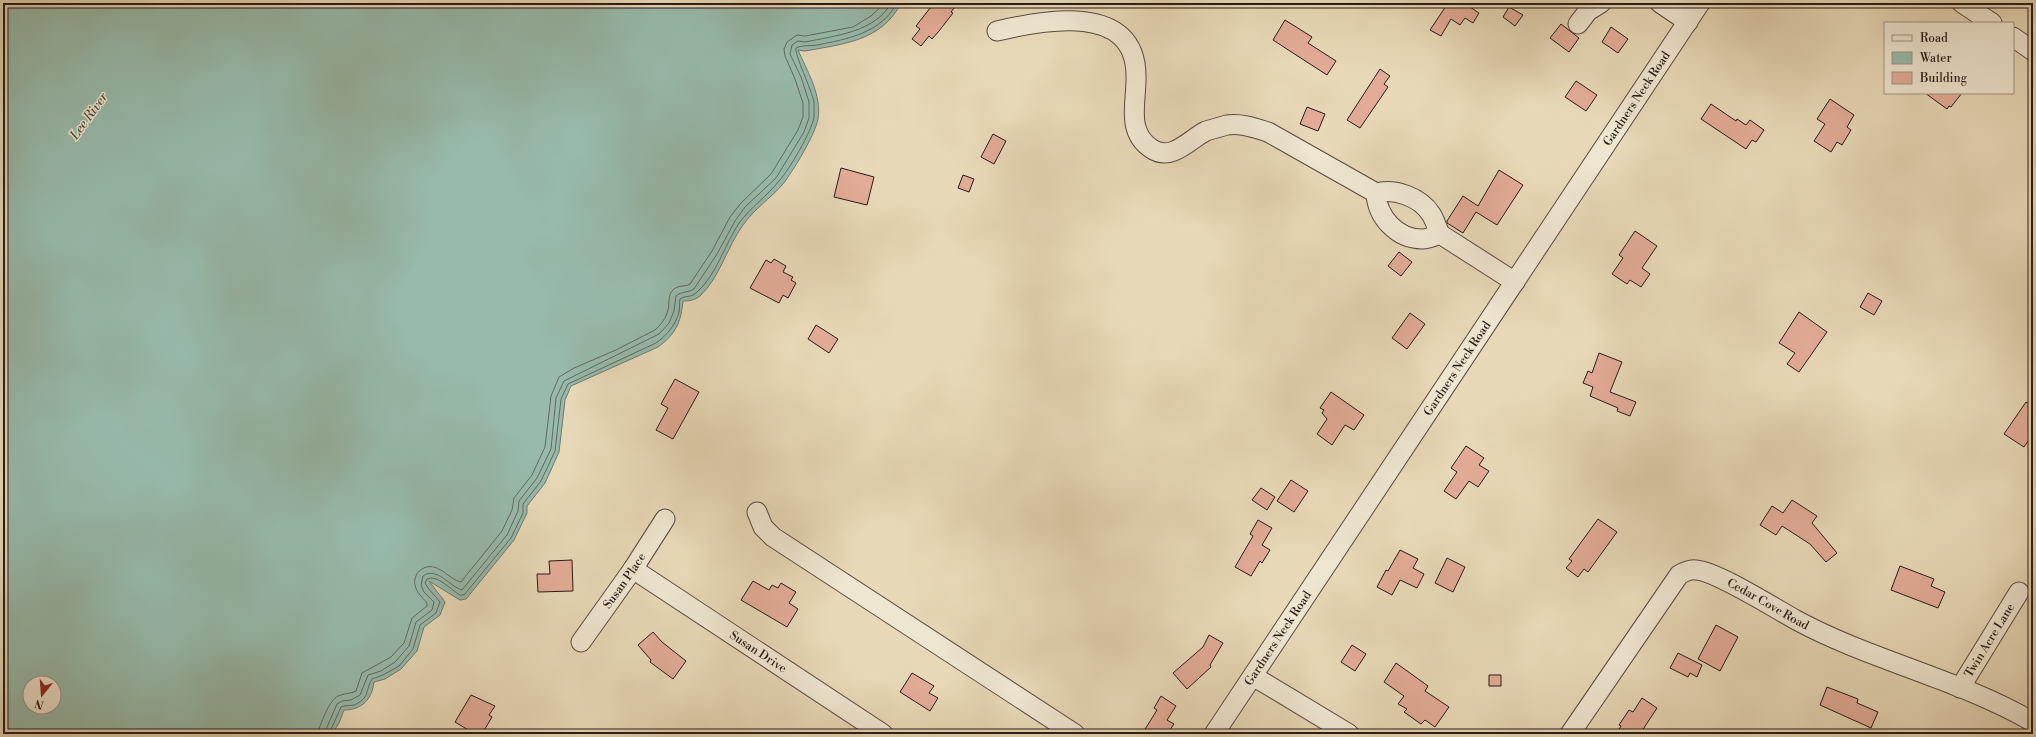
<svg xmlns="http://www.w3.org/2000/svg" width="2036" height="737" viewBox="0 0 2036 737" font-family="'Libre Bodoni',serif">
<rect width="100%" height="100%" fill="#e7d8b7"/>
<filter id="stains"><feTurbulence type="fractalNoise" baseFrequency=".005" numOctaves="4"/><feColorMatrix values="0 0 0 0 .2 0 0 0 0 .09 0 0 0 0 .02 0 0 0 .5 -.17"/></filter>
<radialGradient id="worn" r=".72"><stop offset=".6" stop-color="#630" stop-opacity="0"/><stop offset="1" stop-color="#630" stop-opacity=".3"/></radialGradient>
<!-- water -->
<path fill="#97baab" stroke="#6b7a6f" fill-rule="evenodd" d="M 3,3 L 901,3 C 882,41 843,44 805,51 L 798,50 C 807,71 822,95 818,119 C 815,135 793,171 783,184 C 770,199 754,209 743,225 C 727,247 720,277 700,296 C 695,300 690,301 683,301 C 681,322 676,334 658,347 L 571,386 L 565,400 L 559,452 L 545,483 L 527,506 L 527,513 L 514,540 L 466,599 L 460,600 L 429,581 L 445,602 L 440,615 L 424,627 L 417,651 L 401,669 L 385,679 L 374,682 C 372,699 362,710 344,710 L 339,723 L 332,734 L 3,734 ZM 30,683 L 54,683 L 54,707 L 30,707 Z"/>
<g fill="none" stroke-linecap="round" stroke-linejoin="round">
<!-- shore -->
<path stroke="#606a60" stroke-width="1" d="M 318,734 C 319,726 330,699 338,696 C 345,693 350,694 356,691 L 362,673 L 391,657 L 404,643 L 412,618 L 427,606 L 427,603 C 421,596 413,589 415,579 C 416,575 418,571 422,569 C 437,560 448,579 461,582 L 502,531 L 512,510 L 514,498 L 532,475 L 545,447 L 551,396 L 559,377 L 574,368 L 616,350 L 655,330 C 661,325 666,318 668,310 C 670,302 667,295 674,289 C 679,285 685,287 690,284 L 712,251 L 730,217 L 741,203 L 771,174 L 798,130 L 803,117 L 803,103 L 795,79 L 785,56 L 784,49 L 787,42 L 797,35 L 805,36 L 853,27 L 871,16 L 885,3
M 324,734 L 337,704 L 342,701 L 351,700 L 360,695 L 368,675 L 381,671 L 395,662 L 409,646 L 416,622 L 432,610 L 434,602 L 424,592 L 421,585 L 423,576 C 437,566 450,587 462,590 L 507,535 L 518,511 L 519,501 L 537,478 L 551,449 L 556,398 L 564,381 L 659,334 L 669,323 L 674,311 L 676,296 C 681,291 688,293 694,289 L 717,254 L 735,221 L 745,207 L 776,178 L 804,132 L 809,118 L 809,102 L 801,77 L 790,54 L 792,45 L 798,41 L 805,42 C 834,36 876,32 891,3
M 329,734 L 341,707 C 345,705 349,706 354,705 C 370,698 365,691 372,679 L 383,675 L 399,666 L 413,649 L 420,625 L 436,613 L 440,602 L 428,588 L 425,583 L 427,579 C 437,574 451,590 460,595 L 464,595 L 511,538 L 523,513 L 523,504 L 541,481 L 555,451 L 561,399 L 568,384 L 656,343 C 666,336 676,325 679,312 C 680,308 679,303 680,299 C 685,295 691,298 696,293 C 716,276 725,244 739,223 C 751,207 767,196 779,181 C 789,170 812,131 814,117 C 814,112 814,107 814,102 C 812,91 794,53 796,48 C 801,45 811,46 817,45 C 848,39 881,33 897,3"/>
</g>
<!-- building -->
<path fill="#e2ab97" stroke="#281b16" d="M 934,3 L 958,3 L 951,12 L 953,13 L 939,31 L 932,39 L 929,36 L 921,46 L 912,39 L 920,29 L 916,26 Z
M 1448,3 L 1464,3 L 1479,13 L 1473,23 L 1465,18 L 1460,25 L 1451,19 L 1441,36 L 1430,30 Z
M 1509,7 L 1523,15 L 1515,26 L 1503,17 Z
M 1285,20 L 1312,37 L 1308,43 L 1336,61 L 1327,75 L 1273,40 Z
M 1561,24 L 1579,38 L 1569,52 L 1550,38 Z
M 1611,27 L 1628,39 L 1618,53 L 1602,42 Z
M 1380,69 L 1390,76 L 1384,84 L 1388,87 L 1360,128 L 1347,120 Z
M 1576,81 L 1597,95 L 1586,111 L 1565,97 Z
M 1925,93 L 1962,93 L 1951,107 L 1949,106 L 1947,109 Z
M 1830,99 L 1854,115 L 1847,127 L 1851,130 L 1842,145 L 1837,142 L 1831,152 L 1814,141 L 1825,124 L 1817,119 Z
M 1711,104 L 1736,121 L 1737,119 L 1746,125 L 1750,120 L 1764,130 L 1756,142 L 1752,140 L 1746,149 L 1701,119 Z
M 1307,107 L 1325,114 L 1318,131 L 1300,124 Z
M 993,134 L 1006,141 L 994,164 L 981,157 Z
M 841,168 L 874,177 L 867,205 L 834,197 Z
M 1499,170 L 1523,185 L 1497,225 L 1476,212 L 1463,233 L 1447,223 L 1447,221 L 1463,196 L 1478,206 Z
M 963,175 L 974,179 L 969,192 L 958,188 Z
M 1635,231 L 1657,246 L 1642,268 L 1650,274 L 1641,287 L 1630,280 L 1627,284 L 1612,274 L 1623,258 L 1619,255 Z
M 1399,252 L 1412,262 L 1401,276 L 1388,266 Z
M 774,259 L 786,266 L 783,272 L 793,277 L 791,280 L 796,283 L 788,298 L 783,295 L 779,303 L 750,288 L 766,260 L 771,263 Z
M 1868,293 L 1882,301 L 1874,315 L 1860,307 Z
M 1799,312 L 1827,332 L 1799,372 L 1787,364 L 1795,353 L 1779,343 Z
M 1410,313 L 1425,324 L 1407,349 L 1392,338 Z
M 816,325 L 838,339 L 829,353 L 808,339 Z
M 1599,353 L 1622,362 L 1610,392 L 1636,402 L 1630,416 L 1617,411 L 1618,408 L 1590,396 L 1593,387 L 1583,383 L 1588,371 L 1592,373 Z
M 675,379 L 699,392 L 673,439 L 656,430 L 668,408 L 661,404 Z
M 1331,392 L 1364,415 L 1354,430 L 1345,425 L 1332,445 L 1317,434 L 1327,419 L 1322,413 L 1324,410 L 1320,408 Z
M 2026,402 L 2033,407 L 2033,412 L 2028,419 L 2033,423 L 2033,434 L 2024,447 L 2004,434 Z
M 1466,446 L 1484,458 L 1479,465 L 1489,471 L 1478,487 L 1469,481 L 1456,499 L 1444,491 L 1457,472 L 1451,468 Z
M 1291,480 L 1308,491 L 1294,512 L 1277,501 Z
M 1261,488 L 1275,497 L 1267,510 L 1252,500 Z
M 1792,500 L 1817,516 L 1812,523 L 1837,553 L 1826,562 L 1810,544 L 1782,526 L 1776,535 L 1760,525 L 1772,506 L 1783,513 Z
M 1598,519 L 1617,532 L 1588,572 L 1584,569 L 1578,577 L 1566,568 L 1572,561 L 1569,559 Z
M 1258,520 L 1272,528 L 1262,545 L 1270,550 L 1262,563 L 1260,561 L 1251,576 L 1235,567 L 1253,536 L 1250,534 Z
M 1400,550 L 1418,559 L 1413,568 L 1424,574 L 1417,588 L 1400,580 L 1392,595 L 1377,587 L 1386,570 L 1388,571 Z
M 1447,558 L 1465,567 L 1453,592 L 1435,583 Z
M 572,560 L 573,591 L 538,592 L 537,574 L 550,574 L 549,561 Z
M 1900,566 L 1934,579 L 1931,586 L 1945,592 L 1938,608 L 1891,590 Z
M 753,581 L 769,590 L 772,585 L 778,588 L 781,583 L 796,592 L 789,603 L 798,609 L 787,627 L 741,600 Z
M 1716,625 L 1738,637 L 1720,671 L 1698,659 Z
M 653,632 L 662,642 L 686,661 L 673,679 L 650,662 L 651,660 L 638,645 Z
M 1209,635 L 1223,643 L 1210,665 L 1211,667 L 1187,689 L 1173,673 L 1203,647 Z
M 1352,645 L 1366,654 L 1355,671 L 1341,662 Z
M 1678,653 L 1702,665 L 1697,677 L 1690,673 L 1688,677 L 1670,668 Z
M 1396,663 L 1428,686 L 1425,691 L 1449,707 L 1435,727 L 1425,720 L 1421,724 L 1404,712 L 1407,709 L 1398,704 L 1404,696 L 1384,682 Z
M 912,673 L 934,686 L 929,693 L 938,698 L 930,711 L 900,692 Z
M 1489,675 L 1501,675 L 1501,686 L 1489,686 Z
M 1827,687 L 1858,699 L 1857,703 L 1878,712 L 1871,728 L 1820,705 Z
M 471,695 L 495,706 L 489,715 L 492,717 L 482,734 L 475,734 L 455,722 Z
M 1161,696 L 1176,706 L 1167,720 L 1174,724 L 1167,734 L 1142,734 L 1157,710 L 1154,708 Z
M 1642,698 L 1657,708 L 1640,734 L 1616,734 L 1621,726 L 1619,725 L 1629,710 L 1633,712 Z"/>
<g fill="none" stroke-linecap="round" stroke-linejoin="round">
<defs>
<g id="minor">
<path d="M 1660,3 L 1688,22"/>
<path d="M 1962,3 L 1992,23"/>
<path d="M 1578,24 L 1588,11 L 1601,3"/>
<path d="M 997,31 C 1044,20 1136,2 1136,76 C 1137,101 1125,132 1152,149 C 1172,162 1190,139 1206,131 C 1213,129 1220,127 1227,125 C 1241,123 1255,128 1268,132 L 1376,193 C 1395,188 1420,197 1431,214 C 1435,220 1437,228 1440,234 C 1435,236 1428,239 1422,239 C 1397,239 1377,217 1376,193"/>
<path d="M 2013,37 L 2033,51"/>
<path d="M 1440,234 L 1515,282"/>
<path d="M 757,512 L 763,527 L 773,537 L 1075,734"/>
<path id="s1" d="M 633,569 L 883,734"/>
<path id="s2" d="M 581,642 L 633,569 L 665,519"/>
<path d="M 1253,676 L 1349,734"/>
<path id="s3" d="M 1960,688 L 2019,592"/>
<path id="s4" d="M 1214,734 L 1700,3"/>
<path id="s5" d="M 1570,734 L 1679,575 C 1684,572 1690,569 1696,570 C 1716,571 1776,609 1796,620 C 1872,661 1959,679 2033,722"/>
</g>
</defs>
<!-- minor casing -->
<use href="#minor" stroke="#584a3e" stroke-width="21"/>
<!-- minor -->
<use href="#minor" stroke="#efe6d0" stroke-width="19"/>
</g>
<g text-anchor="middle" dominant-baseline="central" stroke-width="3" stroke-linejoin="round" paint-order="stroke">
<!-- street labels -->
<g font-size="12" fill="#281b16" stroke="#efe6d0">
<text stroke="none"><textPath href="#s4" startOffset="763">Gardners Neck Road</textPath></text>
<text stroke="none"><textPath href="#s4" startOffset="439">Gardners Neck Road</textPath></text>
<text stroke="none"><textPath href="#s2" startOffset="75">Susan Place</textPath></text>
<text stroke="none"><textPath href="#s5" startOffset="291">Cedar Cove Road</textPath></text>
<text stroke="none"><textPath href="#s4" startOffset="115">Gardners Neck Road</textPath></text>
<text stroke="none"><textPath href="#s3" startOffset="56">Twin Acre Lane</textPath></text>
<text stroke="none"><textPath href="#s1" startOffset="150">Susan Drive</textPath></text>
</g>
<!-- water labels -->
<g font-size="13" font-style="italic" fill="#494b43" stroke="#efe6d0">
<text transform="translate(89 116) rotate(-54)">Lee River</text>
</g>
</g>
<!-- margin -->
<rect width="2036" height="737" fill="none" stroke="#e7d8b7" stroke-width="16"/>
<rect x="4" y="4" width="2028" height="729" fill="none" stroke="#281b16" stroke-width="2"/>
<rect x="8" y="8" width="2020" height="721" fill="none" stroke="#281b16"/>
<!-- legend -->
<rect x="1884" y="22" width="130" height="72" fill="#efe6d0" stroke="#9f9586"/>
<rect x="1892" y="35" width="20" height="6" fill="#efe6d0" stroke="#9f9586"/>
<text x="1920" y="42" font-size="12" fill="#281b16">Road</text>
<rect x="1892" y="52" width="20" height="12" fill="#97baab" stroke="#9f9586"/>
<text x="1920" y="62" font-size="12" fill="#281b16">Water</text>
<rect x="1892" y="72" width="20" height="12" fill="#e2ab97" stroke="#9f9586"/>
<text x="1920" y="82" font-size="12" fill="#281b16">Building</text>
<!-- north arrow -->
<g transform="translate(42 695) rotate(197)"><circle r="19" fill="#efe6d0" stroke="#9f9586"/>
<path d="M0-3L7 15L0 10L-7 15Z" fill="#8f2418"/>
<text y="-6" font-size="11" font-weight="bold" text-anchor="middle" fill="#281b16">N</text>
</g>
<rect width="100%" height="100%" filter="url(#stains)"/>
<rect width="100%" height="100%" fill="url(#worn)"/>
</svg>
